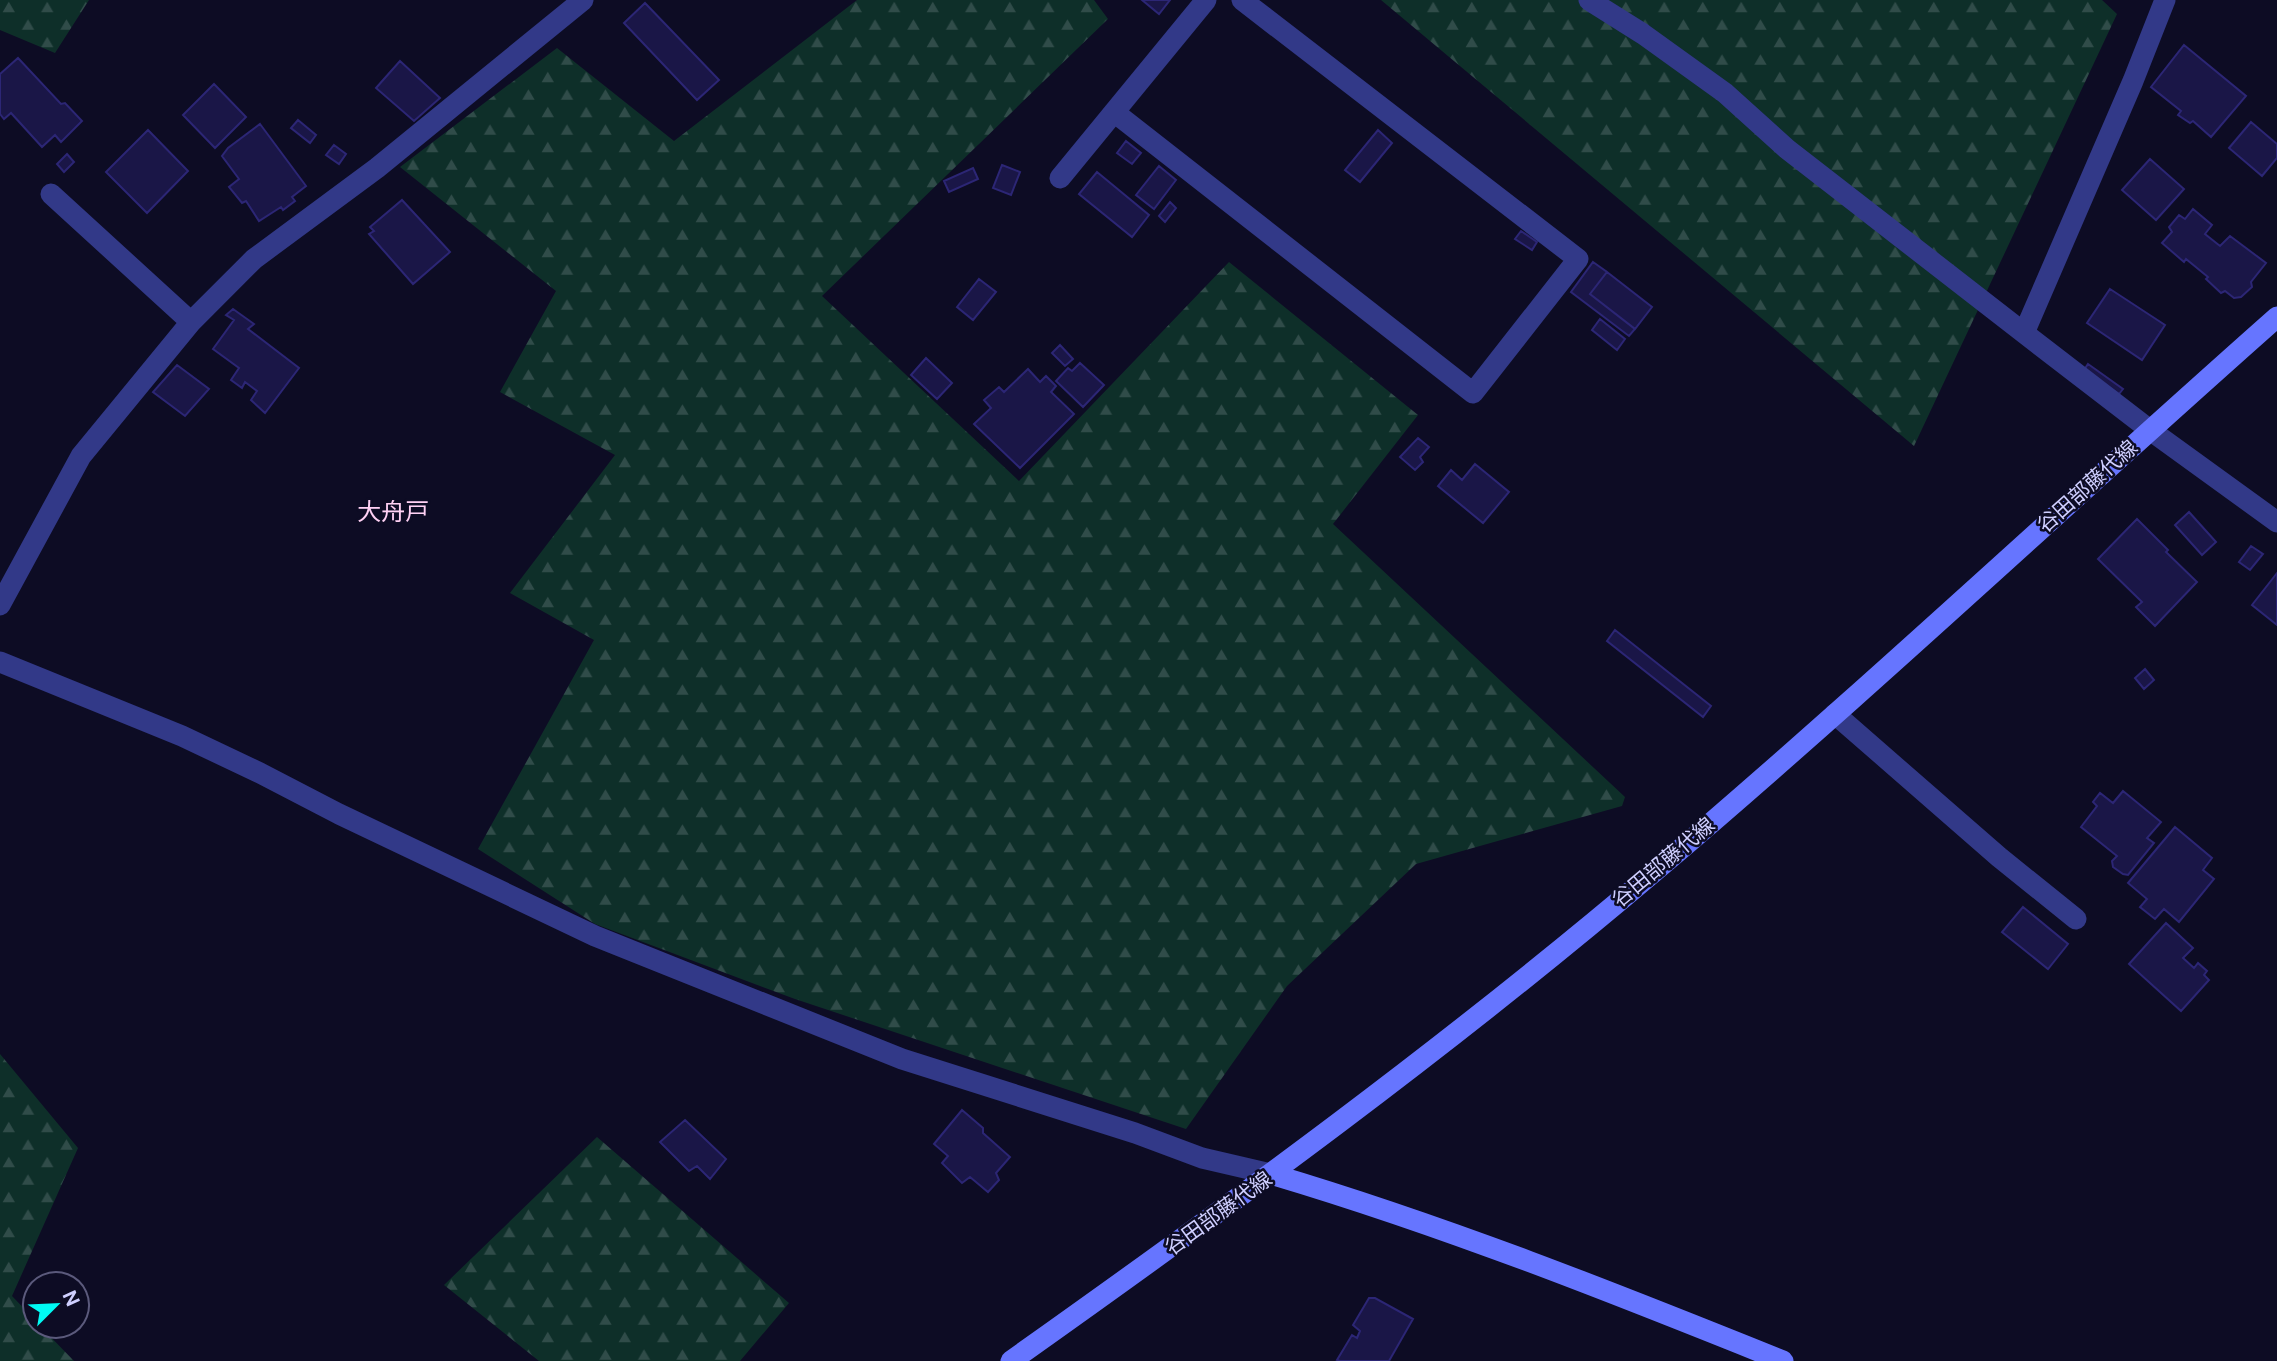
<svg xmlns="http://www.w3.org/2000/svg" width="2277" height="1361" viewBox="0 0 2277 1361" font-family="'Public Sans','Noto Sans JP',sans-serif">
<defs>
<pattern id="forest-firs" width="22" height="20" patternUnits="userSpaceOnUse" patternTransform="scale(1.75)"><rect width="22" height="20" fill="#0e2f29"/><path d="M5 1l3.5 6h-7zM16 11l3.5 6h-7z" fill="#304c49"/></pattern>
</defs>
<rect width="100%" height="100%" fill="#0d0c24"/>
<!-- forest -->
<path fill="url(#forest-firs)" d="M 0,0 L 89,0 L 55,53 L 0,30 Z
M 857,0 L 1094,0 L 1108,19 L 822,296 L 1019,481 L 1229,262 L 1418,415 L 1333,524 L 1625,797 L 1622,806 L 1416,864 L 1287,986 L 1186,1129 L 795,999 L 595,924 L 478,849 L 594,640 L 510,593 L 615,455 L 500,392 L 556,291 L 400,167 L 557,48 L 674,141 Z
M 1381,0 L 2102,0 L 2117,14 L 1914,446 Z
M 0,1054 L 78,1148 L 12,1296 L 35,1320 L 35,1326 L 40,1326 L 74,1361 L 0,1361 Z
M 597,1137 L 789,1303 L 740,1361 L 539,1361 L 444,1285 Z"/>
<!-- building -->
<path fill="#1a1647" stroke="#2c2675" stroke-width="2" d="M 1142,0 L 1170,0 L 1159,14 Z
M 645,3 L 719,80 L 697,100 L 624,23 Z
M 2184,45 L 2246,96 L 2211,137 L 2193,121 L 2190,123 L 2178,115 L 2181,111 L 2151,87 Z
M 18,58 L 61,104 L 65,103 L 82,121 L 61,142 L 55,135 L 42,147 L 11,113 L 4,119 L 0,114 L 0,74 Z
M 400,61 L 440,98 L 414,121 L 376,88 Z
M 214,84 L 246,117 L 215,148 L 183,115 Z
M 298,120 L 316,135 L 310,143 L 291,128 Z
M 2251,122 L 2277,144 L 2277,158 L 2262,176 L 2229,148 Z
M 260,124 L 306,186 L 292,197 L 295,201 L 283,210 L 281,207 L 259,221 L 246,201 L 242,203 L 229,187 L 239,179 L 222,156 L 228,148 Z
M 148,130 L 188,171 L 147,213 L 106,172 Z
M 1378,130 L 1392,143 L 1360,182 L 1345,170 Z
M 1126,141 L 1141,153 L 1132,164 L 1117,153 Z
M 334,145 L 346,154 L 339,164 L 326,155 Z
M 67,154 L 74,162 L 64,172 L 57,164 Z
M 2150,159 L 2184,189 L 2156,220 L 2122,190 Z
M 1002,165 L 1020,172 L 1011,195 L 993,188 Z
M 1159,166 L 1176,180 L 1154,209 L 1136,195 Z
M 973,168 L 978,179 L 949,192 L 944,181 Z
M 1097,172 L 1149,215 L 1132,237 L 1079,194 Z
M 402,200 L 450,252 L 413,284 L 369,234 L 374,231 L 370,227 Z
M 1170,202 L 1176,208 L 1165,222 L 1159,216 Z
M 2193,209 L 2212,225 L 2205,234 L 2220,246 L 2230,236 L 2266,263 L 2251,282 L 2252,287 L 2241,297 L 2234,298 L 2225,291 L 2221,293 L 2206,279 L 2208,277 L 2186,259 L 2184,262 L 2162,243 L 2172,232 L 2169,227 L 2179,215 L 2185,219 Z
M 1521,231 L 1537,242 L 1532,250 L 1515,239 Z
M 1593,262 L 1607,272 L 1590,294 L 1635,329 L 1629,336 L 1571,292 Z
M 1607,272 L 1652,307 L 1635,329 L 1590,294 Z
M 979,279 L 996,292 L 973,320 L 957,307 Z
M 2110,289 L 2165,325 L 2142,360 L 2087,323 Z
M 233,309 L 254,324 L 248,329 L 299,368 L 265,413 L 251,400 L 257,391 L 245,382 L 242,388 L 231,380 L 239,368 L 213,349 L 234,320 L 226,315 Z
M 1600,319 L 1625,339 L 1617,350 L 1592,330 Z
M 1060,345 L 1073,359 L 1065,366 L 1052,353 Z
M 926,358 L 952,383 L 937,399 L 911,375 Z
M 1080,363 L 1104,385 L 1083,407 L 1056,381 L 1068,368 L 1072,371 Z
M 2088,364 L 2123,389 L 2119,394 L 2084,370 Z
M 177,365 L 209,389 L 185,416 L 153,392 Z
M 1028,369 L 1040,382 L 1046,376 L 1056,386 L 1051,392 L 1074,414 L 1020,468 L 974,424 L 991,408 L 984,400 L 999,387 L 1004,392 Z
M 1418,438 L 1429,447 L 1420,457 L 1423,462 L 1415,470 L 1400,457 Z
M 1475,464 L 1509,492 L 1483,523 L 1438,486 L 1451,470 L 1462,480 Z
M 2189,512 L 2216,542 L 2202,555 L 2175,525 Z
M 2137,519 L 2168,550 L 2166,552 L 2197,582 L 2155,626 L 2136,607 L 2142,602 L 2098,559 Z
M 2251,546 L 2263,554 L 2250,570 L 2239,562 Z
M 2277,573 L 2277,625 L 2252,605 Z
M 1615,630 L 1711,706 L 1703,717 L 1607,641 Z
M 2145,669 L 2154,680 L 2144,689 L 2135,678 Z
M 2123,791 L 2161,822 L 2147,838 L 2154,843 L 2128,875 L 2123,874 L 2113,867 L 2112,861 L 2117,856 L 2081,827 L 2097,806 L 2093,802 L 2100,793 L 2113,803 Z
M 2175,827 L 2212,858 L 2203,870 L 2214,879 L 2179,922 L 2164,909 L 2155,919 L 2140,907 L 2147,899 L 2128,883 Z
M 2023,907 L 2068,944 L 2048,969 L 2002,932 Z
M 2166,923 L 2193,948 L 2183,958 L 2194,968 L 2198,963 L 2207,971 L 2204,975 L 2209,980 L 2181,1011 L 2129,964 Z
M 962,1110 L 983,1128 L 983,1133 L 1010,1157 L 996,1173 L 999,1180 L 988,1192 L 970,1177 L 962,1183 L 942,1163 L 948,1156 L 934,1144 Z
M 685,1120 L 726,1159 L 710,1179 L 697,1166 L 689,1171 L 660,1142 Z
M 1369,1298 L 1375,1298 L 1413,1319 L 1389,1361 L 1340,1361 L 1337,1360 L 1352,1335 L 1357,1338 L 1360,1331 L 1353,1325 Z"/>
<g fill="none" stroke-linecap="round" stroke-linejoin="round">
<!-- street -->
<path stroke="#323988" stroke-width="21" d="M 1589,0 L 1643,34 L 1725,93 L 1787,149 L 2024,333 L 2150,430 L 2277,522
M 1114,112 L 1473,393 L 1578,259 L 1242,0
M 1060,178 L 1206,0
M 51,194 L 191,322
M 2024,333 L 2133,81 L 2165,0
M 0,605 L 81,456 L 191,322 L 254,259 L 377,168 L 583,0
M 0,662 L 182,736 L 260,773 L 339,814 L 595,936 L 902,1059 L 1135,1133 L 1202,1158 L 1271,1174
M 1835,714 L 1999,857 L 2076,919"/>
<!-- secondary -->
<path stroke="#6675ff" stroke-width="21" d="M 1271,1174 C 1446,1226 1614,1293 1783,1361
M 1011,1361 C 1231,1205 1449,1046 1655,871 C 1866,692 2069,501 2277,317"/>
</g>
<g text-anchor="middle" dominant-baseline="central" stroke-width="5" stroke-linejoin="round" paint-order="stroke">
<!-- street labels -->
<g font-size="21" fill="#cfcfff" stroke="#0d0c24">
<text transform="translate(2087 486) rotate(-42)">谷田部藤代線</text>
<text transform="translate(1663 862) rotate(-40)">谷田部藤代線</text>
<text transform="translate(1218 1213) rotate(-36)">谷田部藤代線</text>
</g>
<!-- quarter labels -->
<g font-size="24" fill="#ffd1f4" stroke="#0d0c24">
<text x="393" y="511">大舟戸</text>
</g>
</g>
<!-- north arrow -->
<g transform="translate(56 1305) rotate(66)"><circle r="33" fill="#0d0c24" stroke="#5b5a7c" stroke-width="2"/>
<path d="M0-5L12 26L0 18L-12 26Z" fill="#00faf4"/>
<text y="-10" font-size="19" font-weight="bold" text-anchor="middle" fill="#cfcfff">N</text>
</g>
</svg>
